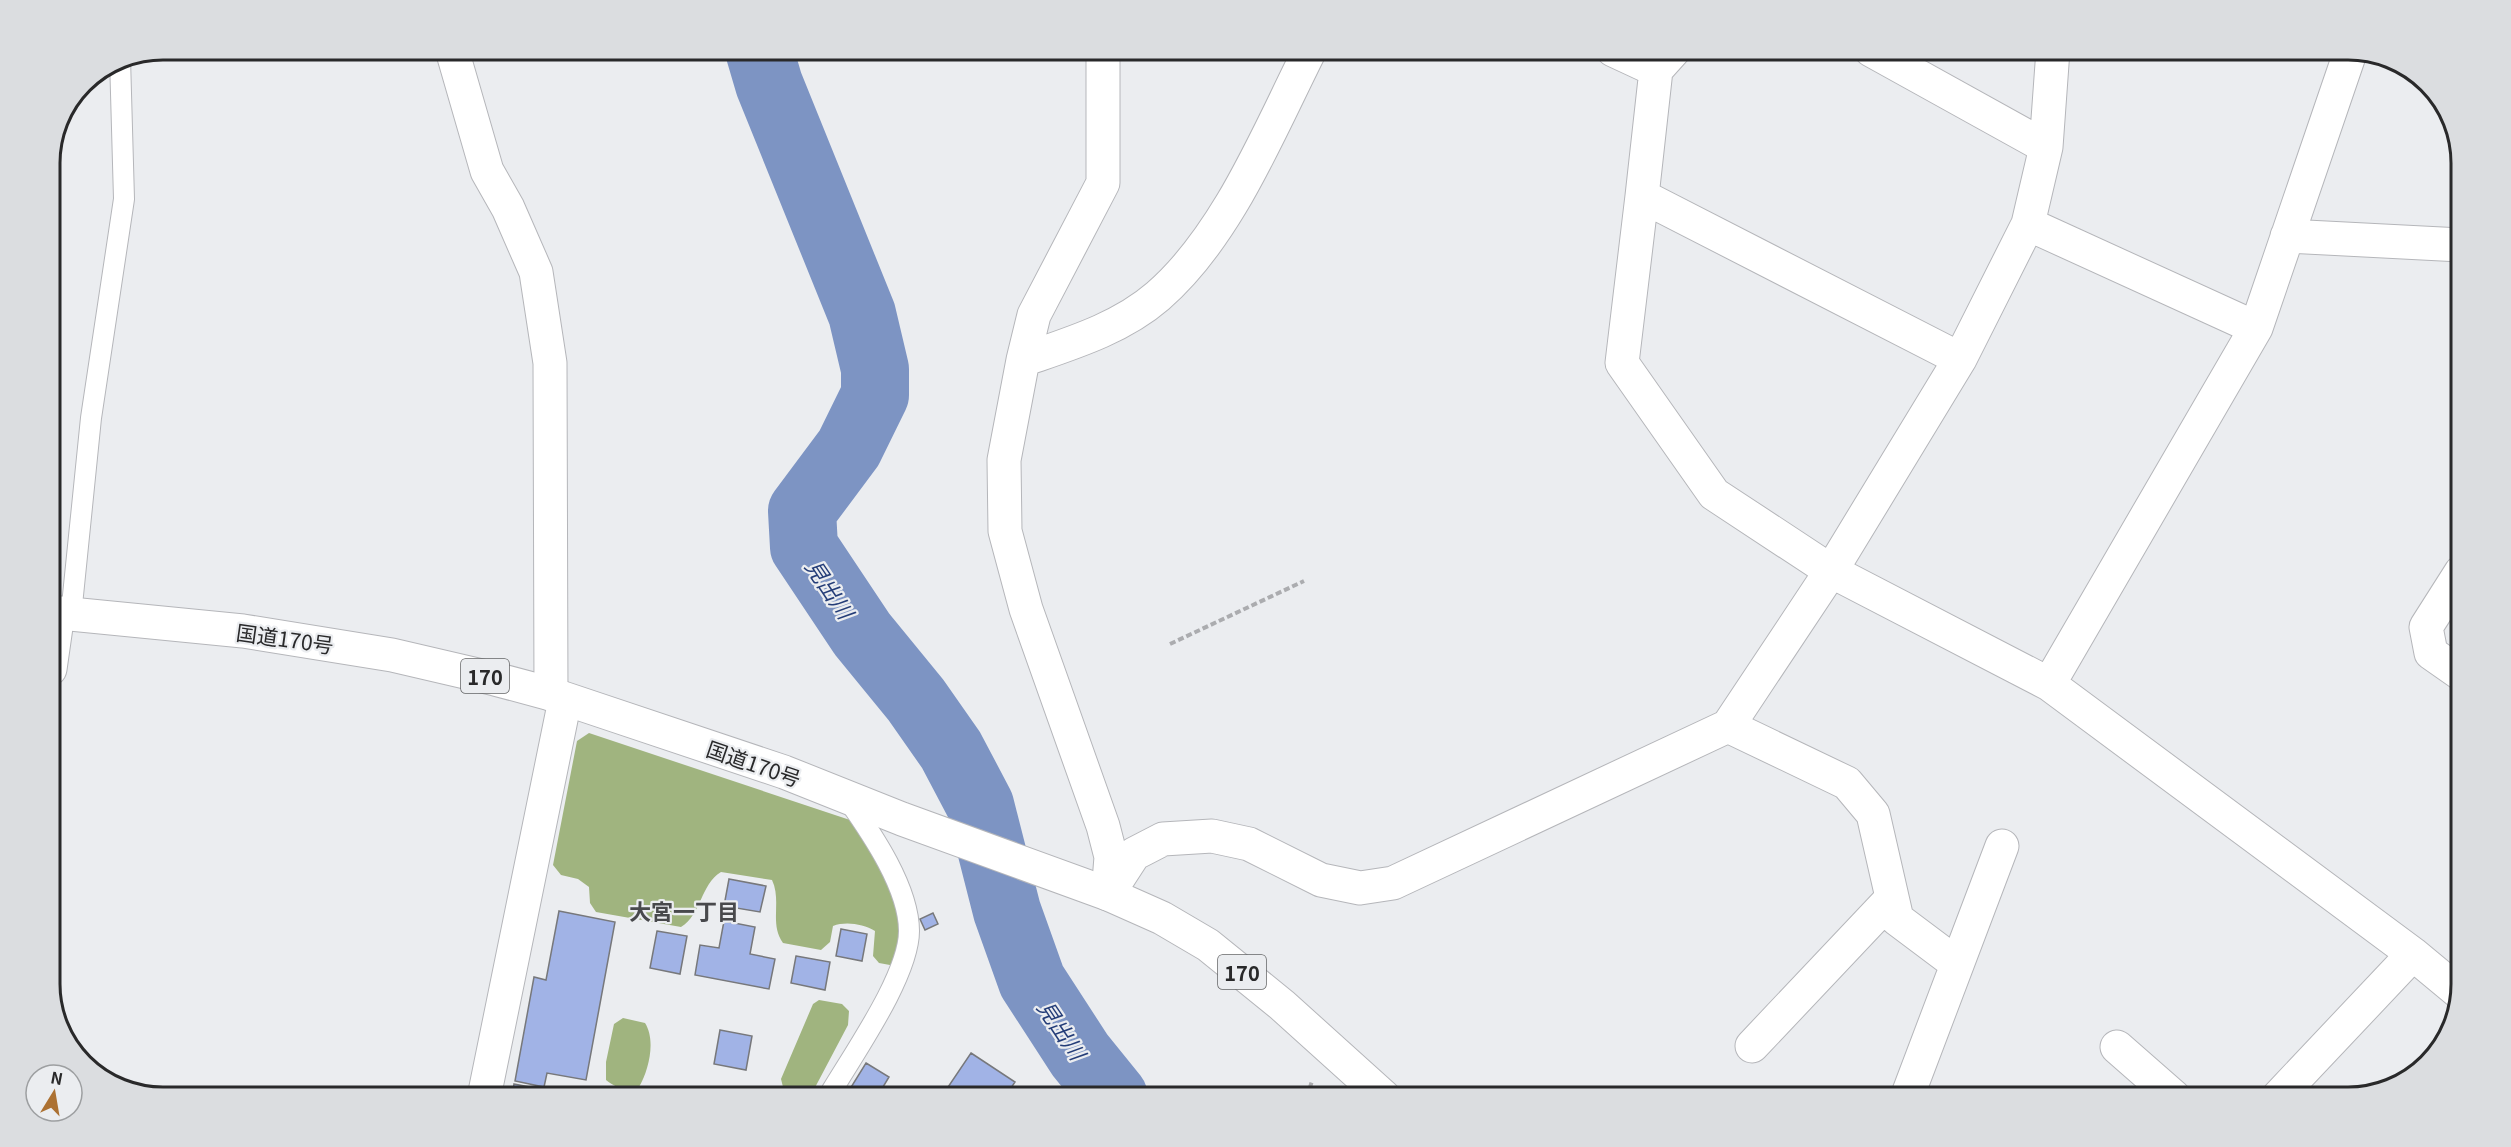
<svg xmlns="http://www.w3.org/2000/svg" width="2511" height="1147" viewBox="0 0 2511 1147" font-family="Georgia,'Noto Sans JP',serif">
<rect width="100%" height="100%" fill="#ebedf0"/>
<!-- forest -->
<path fill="#a0b47f" d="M 589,733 L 850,820 C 866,837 889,882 896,906 C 901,924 898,943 896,961 L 890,965 L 879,963 L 873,956 L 875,931 C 863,924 846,921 833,926 L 830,942 L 821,950 L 783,943 C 769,924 782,901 772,880 L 721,872 C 700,885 702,914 681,927 L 596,912 L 590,903 L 589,887 L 578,879 L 561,875 L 553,865 L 577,741 Z
M 819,1000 L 842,1004 L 849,1011 L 848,1025 L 810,1097 L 789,1097 L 784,1091 L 781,1079 L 813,1004 Z
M 623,1018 L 645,1023 C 656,1040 649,1070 639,1087 C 625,1091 618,1089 606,1080 L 606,1062 L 614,1024 Z"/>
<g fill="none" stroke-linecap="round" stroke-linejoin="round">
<!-- river -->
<path stroke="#7d94c3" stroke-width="68" d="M 759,50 L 769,84 L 862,314 L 875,369 L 875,395 L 849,448 L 802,511 L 804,547 L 862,634 L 916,700 L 951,750 L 980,805 L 1007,911 L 1032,981 L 1080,1055 L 1114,1097"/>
</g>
<!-- building -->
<path fill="#a1b3e6" stroke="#77787b" stroke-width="1.5" d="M 729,879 L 766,886 L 760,912 L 724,906 Z
M 559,911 L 615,922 L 586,1080 L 547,1073 L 544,1087 L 515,1081 L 534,977 L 546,980 Z
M 933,913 L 938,924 L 925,930 L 920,919 Z
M 724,921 L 755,927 L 750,954 L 775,959 L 769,989 L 695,975 L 700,945 L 719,948 Z
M 841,929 L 867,934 L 862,961 L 836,956 Z
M 657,931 L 687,936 L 680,974 L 650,968 Z
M 796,956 L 830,962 L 825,990 L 791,983 Z
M 720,1030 L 752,1036 L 746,1070 L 714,1064 Z
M 971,1053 L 1015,1082 L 1005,1097 L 957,1097 L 946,1090 Z
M 866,1063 L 889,1077 L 877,1097 L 845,1097 Z
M 514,1084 L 551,1091 L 550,1097 L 512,1097 Z
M 928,1088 L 944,1097 L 922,1097 Z"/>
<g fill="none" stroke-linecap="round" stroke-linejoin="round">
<defs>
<path id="service" d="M 71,615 L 91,418 L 124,199 L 120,58
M 828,1097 C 852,1056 909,976 909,931 C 909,888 872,834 848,800"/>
<path id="minor" d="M 452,50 L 487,171 L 508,208 L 536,272 L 550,363 L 551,694
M 1613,50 L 1656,70
M 1674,50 L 1656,70 L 1642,196 L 1960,359
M 1871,50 L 2046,147
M 1642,196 L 1622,363 L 1714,494 L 1831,571 L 2049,684 L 2413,954 L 2460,993
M 2028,224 L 2256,328
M 2287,236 L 2461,245
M 1023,360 L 1034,315 L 1103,183 L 1103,50
M 2461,572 L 2426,627 L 2431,653 L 2461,674
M 50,669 L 58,613
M 2049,684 L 2256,328 L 2351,50
M 1728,726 L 1847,783 L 1873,814 L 1897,919 L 1957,964
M 1108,894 L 1134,854 L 1163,839 L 1212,836 L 1249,844 L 1321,880 L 1360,888 L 1393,883 L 1728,726 L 1831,571 L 1960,359 L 2028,224 L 2046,147 L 2053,50
M 1108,894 L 1111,857 L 1103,826 L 1026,609 L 1005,531 L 1004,460 L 1023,360 C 1069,344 1120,329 1158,296 C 1228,235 1269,131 1310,50
M 1752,1046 L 1890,900
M 2117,1047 L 2174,1097
M 484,1097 L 565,700
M 1907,1097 L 2002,846
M 2278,1097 L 2413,954"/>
<path id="trunk" d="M 50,612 L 243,631 L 392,655 L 495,679 L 551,694 L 784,772 L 902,819 L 1108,894 L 1162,918 L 1208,945 L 1282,1005 L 1384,1097"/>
</defs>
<!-- service casing -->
<use href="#service" stroke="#b5b6ba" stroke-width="22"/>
<!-- minor casing -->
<use href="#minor" stroke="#b5b6ba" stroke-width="35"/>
<!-- trunk casing -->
<use href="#trunk" stroke="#b5b6ba" stroke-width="35"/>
<!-- path -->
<path stroke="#abacaf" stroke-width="4" stroke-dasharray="6 3" stroke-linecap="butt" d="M 1170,644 L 1304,581
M 1307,1097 L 1312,1081"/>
<!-- service -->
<use href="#service" stroke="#fff" stroke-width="20"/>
<!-- minor -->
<use href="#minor" stroke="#fff" stroke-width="33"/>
<!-- trunk -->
<use href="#trunk" stroke="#fff" stroke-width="33"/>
</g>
<g text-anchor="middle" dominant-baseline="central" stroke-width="4.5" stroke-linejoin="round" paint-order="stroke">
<!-- shield labels -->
<g fill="#ebedf0" stroke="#636465" stroke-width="1.5">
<rect x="461" y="659" width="48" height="34" rx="4.5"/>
<rect x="1218" y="955" width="48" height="34" rx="4.5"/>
</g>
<g font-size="20" font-weight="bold" fill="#29292a">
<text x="485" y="676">170</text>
<text x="1242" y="972">170</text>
</g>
<!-- street labels -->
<g font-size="21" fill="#29292a" stroke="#ebedf0">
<text transform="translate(285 638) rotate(8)">国道170号</text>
<text transform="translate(754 763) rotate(19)">国道170号</text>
</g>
<!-- water labels -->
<g font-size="22" font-style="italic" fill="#243d78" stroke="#ebedf0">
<text transform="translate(831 588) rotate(56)">見出川</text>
<text transform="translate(1063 1029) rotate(56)">見出川</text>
</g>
<!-- neighbourhood labels -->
<g font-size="22" font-weight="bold" fill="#48494c" stroke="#ebedf0">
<text x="684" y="910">大宮一丁目</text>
</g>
</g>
<!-- crop -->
<path d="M0 0H2511V1147H0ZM163 60H2348A103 103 0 0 1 2451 163V984A103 103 0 0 1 2348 1087H163A103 103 0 0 1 60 984V163A103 103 0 0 1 163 60Z" fill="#dbdde0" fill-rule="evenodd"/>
<path fill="none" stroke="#29292a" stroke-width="3" d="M163 60H2348A103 103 0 0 1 2451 163V984A103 103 0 0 1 2348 1087H163A103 103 0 0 1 60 984V163A103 103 0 0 1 163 60Z"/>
<!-- north arrow -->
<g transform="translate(54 1093) rotate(11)"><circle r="28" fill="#ebedf0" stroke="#9d9fa1" stroke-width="1.5"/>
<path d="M0-4.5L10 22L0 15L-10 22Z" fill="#ac7132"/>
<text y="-9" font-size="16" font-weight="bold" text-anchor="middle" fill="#29292a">N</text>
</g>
</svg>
